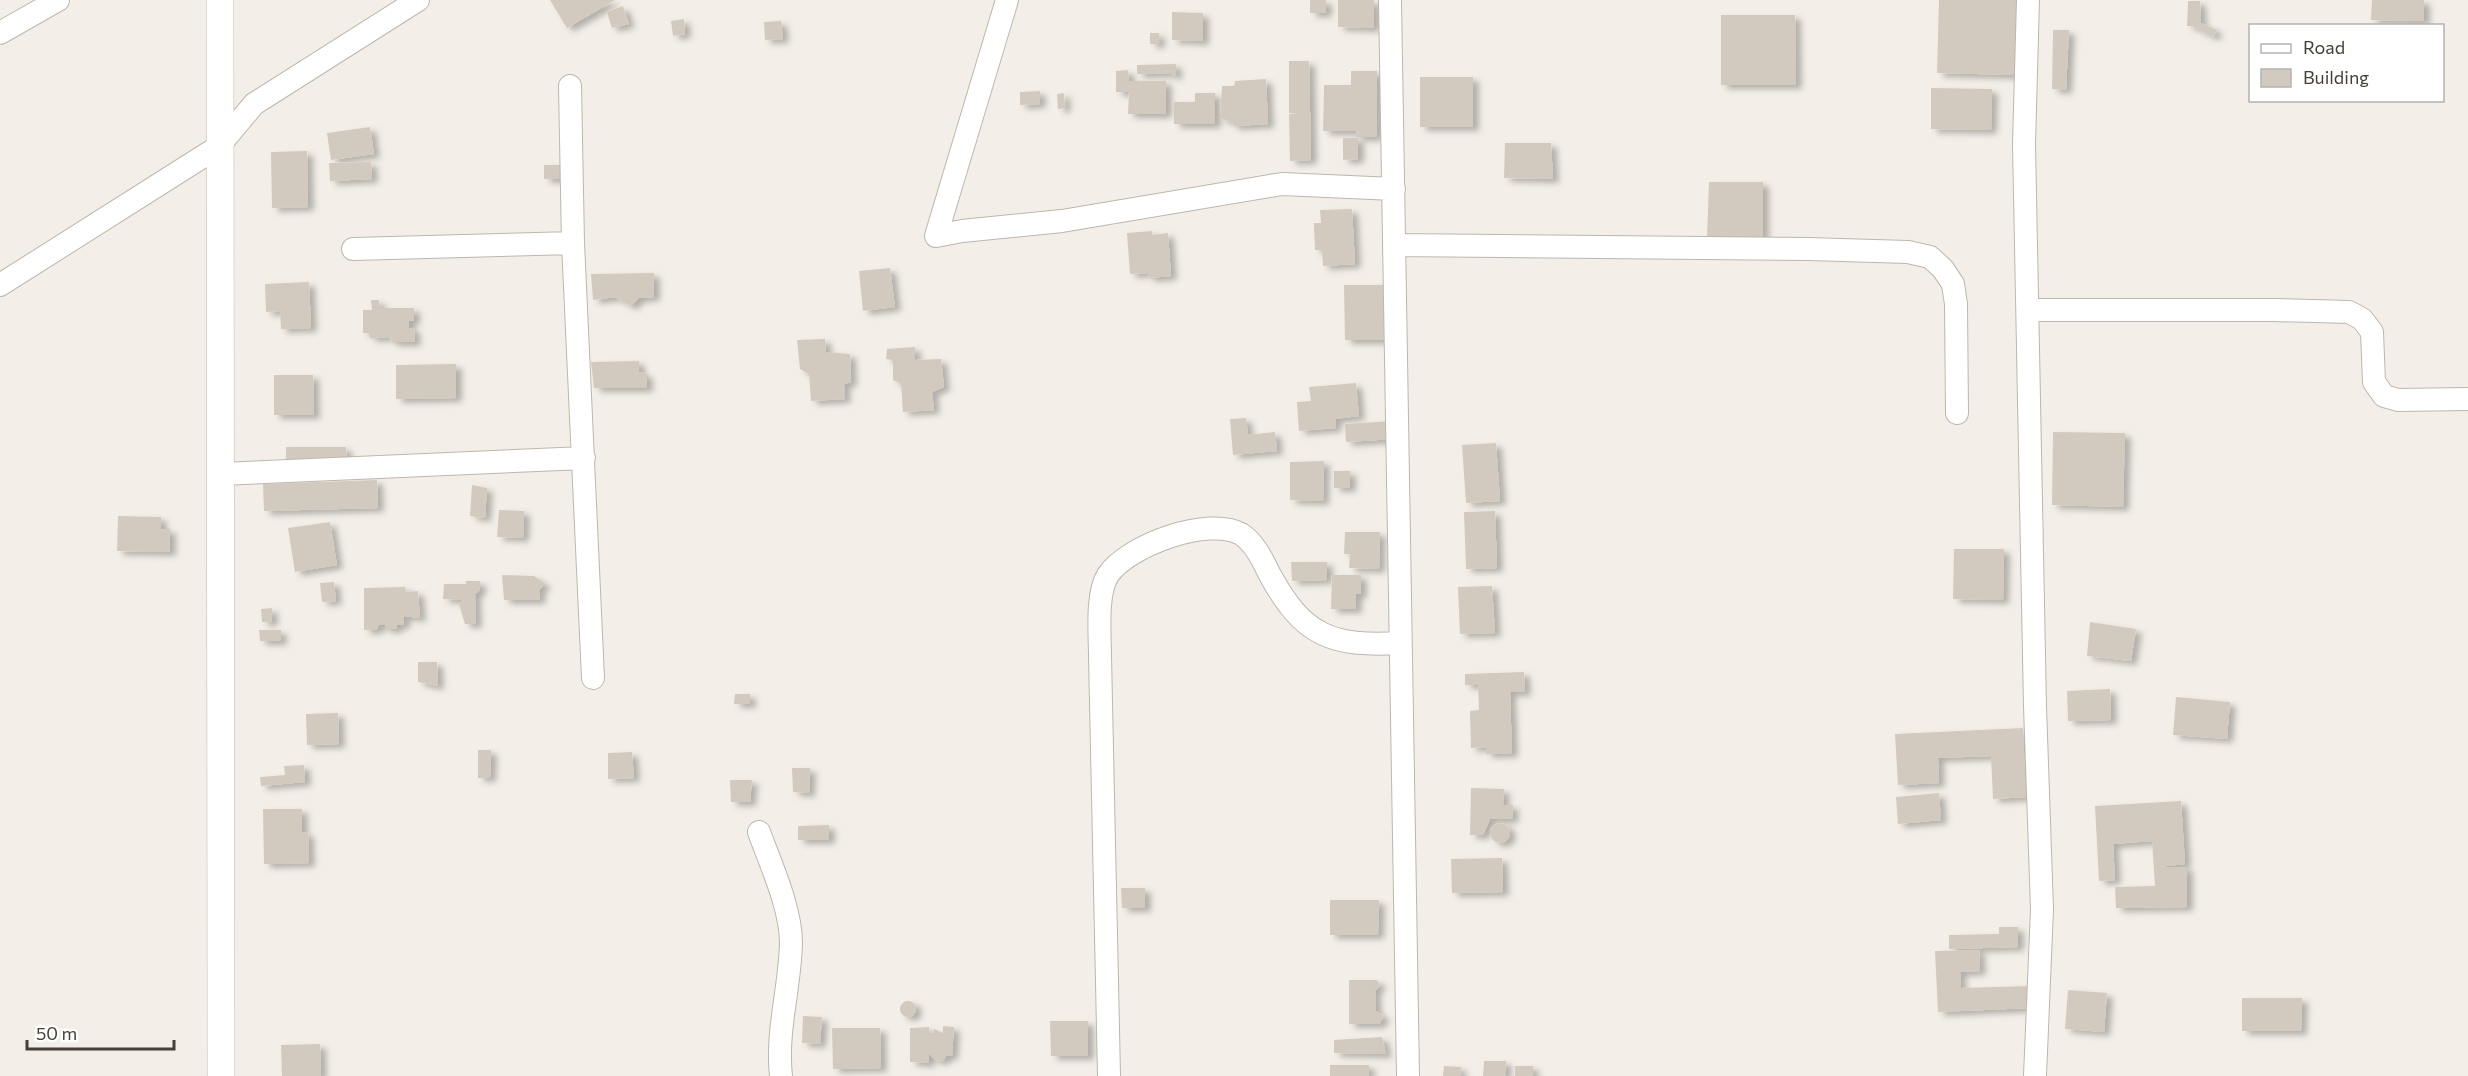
<svg xmlns="http://www.w3.org/2000/svg" width="2468" height="1076" viewBox="0 0 2468 1076" font-family="Commissioner,sans-serif">
<defs>
<filter id="shadow"><feDropShadow dx="6" dy="4" stdDeviation="3" flood-color="#0004"/></filter>
</defs>
<rect width="100%" height="100%" fill="#f3efe8"/>
<!-- building -->
<path fill="#d3cabf" filter="url(#shadow)" d="M 550,0 L 615,0 L 567,28 Z
M 1310,0 L 1326,0 L 1326,13 L 1310,13 Z
M 1338,0 L 1374,0 L 1374,28 L 1338,27 Z
M 1939,0 L 2018,0 L 2016,75 L 1937,73 Z
M 2372,0 L 2424,0 L 2424,21 L 2371,20 Z
M 2188,1 L 2200,1 L 2201,23 L 2217,30 L 2213,37 L 2192,26 L 2187,26 Z
M 623,6 L 629,24 L 612,28 L 607,12 Z
M 1172,12 L 1203,13 L 1203,41 L 1172,40 Z
M 1721,15 L 1795,15 L 1796,85 L 1721,85 Z
M 684,19 L 685,34 L 673,36 L 671,21 Z
M 781,21 L 783,39 L 765,40 L 764,22 Z
M 2053,30 L 2069,30 L 2066,90 L 2052,89 Z
M 1150,33 L 1159,33 L 1159,44 L 1150,44 Z
M 1289,61 L 1309,61 L 1311,160 L 1290,161 L 1289,114 L 1298,113 L 1289,113 Z
M 1176,64 L 1176,76 L 1171,76 L 1171,73 L 1137,74 L 1137,65 Z
M 1128,70 L 1129,81 L 1166,81 L 1166,114 L 1128,114 L 1129,92 L 1116,92 L 1116,71 Z
M 1351,71 L 1377,71 L 1377,137 L 1356,137 L 1357,131 L 1323,131 L 1324,85 L 1351,85 Z
M 1420,77 L 1473,77 L 1473,127 L 1420,127 Z
M 1266,79 L 1268,124 L 1234,126 L 1232,122 L 1220,118 L 1222,86 L 1234,86 L 1235,81 Z
M 1931,88 L 1992,89 L 1991,130 L 1931,129 Z
M 1040,91 L 1040,104 L 1020,105 L 1020,92 Z
M 1064,93 L 1065,108 L 1058,109 L 1057,94 Z
M 1195,93 L 1215,93 L 1215,124 L 1174,124 L 1174,102 L 1195,102 Z
M 370,127 L 374,154 L 331,160 L 327,133 Z
M 1343,138 L 1358,138 L 1358,159 L 1343,160 Z
M 1505,143 L 1551,143 L 1553,179 L 1504,178 Z
M 307,151 L 308,207 L 272,208 L 271,152 Z
M 371,162 L 372,179 L 330,181 L 329,163 Z
M 544,165 L 567,165 L 566,179 L 544,179 Z
M 1709,182 L 1763,182 L 1763,239 L 1707,237 Z
M 1352,209 L 1355,264 L 1323,266 L 1322,250 L 1315,250 L 1314,223 L 1321,223 L 1320,210 Z
M 1152,231 L 1152,235 L 1168,233 L 1171,276 L 1149,278 L 1148,273 L 1130,274 L 1127,233 Z
M 890,268 L 895,307 L 863,311 L 859,271 Z
M 654,273 L 654,297 L 639,298 L 631,306 L 615,297 L 593,300 L 591,274 Z
M 309,282 L 311,328 L 281,329 L 280,311 L 266,312 L 265,284 Z
M 1344,285 L 1386,285 L 1386,340 L 1345,340 Z
M 371,300 L 379,300 L 379,308 L 414,308 L 414,321 L 409,321 L 409,328 L 414,328 L 415,342 L 392,342 L 389,337 L 370,338 L 370,333 L 363,333 L 363,310 L 372,310 Z
M 825,339 L 826,352 L 850,354 L 851,382 L 844,384 L 845,399 L 811,401 L 809,374 L 800,369 L 797,340 Z
M 915,347 L 915,360 L 941,359 L 944,387 L 932,392 L 934,410 L 903,412 L 901,384 L 893,380 L 893,360 L 886,359 L 887,349 Z
M 639,361 L 639,372 L 647,374 L 647,388 L 594,388 L 591,362 Z
M 456,364 L 456,398 L 396,399 L 396,365 Z
M 274,375 L 313,375 L 314,415 L 274,415 Z
M 1356,383 L 1359,416 L 1335,419 L 1336,428 L 1299,431 L 1297,402 L 1311,401 L 1309,387 Z
M 1246,418 L 1248,435 L 1275,432 L 1277,451 L 1233,455 L 1230,419 Z
M 1393,421 L 1394,439 L 1346,442 L 1345,424 Z
M 2053,432 L 2125,433 L 2123,507 L 2052,505 Z
M 1496,443 L 1500,501 L 1466,503 L 1462,445 Z
M 286,447 L 346,447 L 347,464 L 286,464 Z
M 1324,461 L 1323,501 L 1290,500 L 1290,462 Z
M 1334,471 L 1350,471 L 1350,488 L 1334,488 Z
M 377,480 L 378,508 L 264,511 L 263,484 Z
M 472,485 L 487,488 L 485,518 L 470,516 Z
M 499,510 L 524,511 L 523,538 L 497,537 Z
M 1495,511 L 1497,568 L 1466,569 L 1464,512 Z
M 118,516 L 161,517 L 161,529 L 170,529 L 170,552 L 117,551 Z
M 330,522 L 337,565 L 295,572 L 288,528 Z
M 1345,532 L 1380,532 L 1379,569 L 1349,568 L 1350,554 L 1344,554 Z
M 1954,549 L 2004,549 L 2003,600 L 1953,599 Z
M 1291,562 L 1327,562 L 1327,580 L 1292,581 Z
M 502,575 L 534,576 L 545,584 L 539,590 L 540,600 L 504,600 Z
M 1332,575 L 1361,575 L 1361,594 L 1356,594 L 1356,609 L 1331,609 Z
M 466,581 L 480,581 L 480,590 L 475,594 L 476,624 L 465,624 L 459,604 L 463,600 L 443,599 L 444,584 L 466,584 Z
M 334,582 L 336,601 L 322,602 L 320,583 Z
M 1492,586 L 1495,633 L 1460,634 L 1458,587 Z
M 405,587 L 406,592 L 418,591 L 420,618 L 404,616 L 404,625 L 396,625 L 397,629 L 385,629 L 385,625 L 379,625 L 376,630 L 364,630 L 364,588 Z
M 272,608 L 272,622 L 262,622 L 261,609 Z
M 2090,622 L 2136,629 L 2131,661 L 2087,656 Z
M 259,630 L 281,630 L 281,641 L 260,641 Z
M 418,662 L 437,662 L 438,686 L 418,682 Z
M 1524,672 L 1525,692 L 1510,692 L 1512,753 L 1486,754 L 1486,747 L 1471,748 L 1470,711 L 1479,710 L 1478,685 L 1465,685 L 1465,674 Z
M 2110,689 L 2111,720 L 2068,721 L 2067,691 Z
M 735,694 L 750,694 L 750,704 L 734,704 Z
M 2176,697 L 2230,702 L 2227,739 L 2173,735 Z
M 338,713 L 339,744 L 307,745 L 306,714 Z
M 2023,728 L 2026,797 L 1993,799 L 1991,756 L 1938,758 L 1939,783 L 1898,785 L 1895,734 Z
M 478,750 L 491,750 L 490,778 L 478,778 Z
M 632,752 L 634,778 L 608,779 L 608,753 Z
M 304,765 L 305,782 L 261,786 L 260,777 L 285,775 L 284,766 Z
M 792,768 L 810,768 L 809,793 L 793,792 Z
M 730,780 L 752,780 L 750,802 L 731,802 Z
M 1471,788 L 1504,789 L 1503,805 L 1513,805 L 1512,819 L 1490,819 L 1483,835 L 1470,835 Z
M 1939,793 L 1941,820 L 1898,824 L 1896,797 Z
M 2181,801 L 2185,864 L 2158,867 L 2187,867 L 2187,907 L 2116,908 L 2115,887 L 2155,886 L 2152,841 L 2113,844 L 2115,880 L 2099,881 L 2095,806 Z
M 263,809 L 302,809 L 302,833 L 308,832 L 309,863 L 264,864 Z
M1490 833a10 10 0 1 1 20 0a10 10 0 1 1-20 0Z
M 829,825 L 829,840 L 798,840 L 798,826 Z
M 1502,858 L 1503,892 L 1452,893 L 1451,859 Z
M 1121,888 L 1145,888 L 1145,908 L 1122,908 Z
M 1330,900 L 1379,900 L 1378,935 L 1330,935 Z
M 1999,927 L 2018,927 L 2018,947 L 1949,949 L 1949,935 L 1999,934 Z
M 1979,950 L 1980,971 L 1960,972 L 1961,988 L 2029,986 L 2030,1008 L 1938,1012 L 1935,951 Z
M 1349,980 L 1377,980 L 1380,985 L 1375,991 L 1376,1011 L 1384,1016 L 1379,1024 L 1349,1024 Z
M 2068,990 L 2107,993 L 2104,1032 L 2065,1029 Z
M 2242,998 L 2302,998 L 2301,1031 L 2242,1031 Z
M900 1009a8 8 0 1 1 16 0a8 8 0 1 1-16 0Z
M 803,1016 L 822,1017 L 820,1044 L 802,1043 Z
M 1050,1021 L 1088,1021 L 1088,1056 L 1051,1056 Z
M 943,1026 L 954,1027 L 952,1056 L 946,1056 L 944,1060 L 937,1061 L 929,1054 L 929,1063 L 910,1062 L 910,1028 L 929,1027 L 929,1032 L 934,1033 L 934,1029 L 943,1033 Z
M 832,1028 L 880,1028 L 881,1068 L 833,1069 Z
M 1382,1037 L 1386,1054 L 1334,1053 L 1334,1040 Z
M 320,1044 L 321,1076 L 282,1076 L 281,1045 Z
M 1484,1061 L 1506,1061 L 1505,1076 L 1483,1076 Z
M 1330,1065 L 1369,1065 L 1369,1076 L 1330,1076 Z
M 1444,1066 L 1461,1067 L 1460,1076 L 1443,1076 Z
M 1515,1066 L 1533,1066 L 1533,1076 L 1515,1076 Z"/>
<g fill="none" stroke-linecap="round" stroke-linejoin="round">
<defs>
<path id="minor" d="M 1007,0 L 936,236 L 962,231 L 1062,221 L 1282,184 L 1394,189
M 1390,0 L 1408,1076
M 2028,0 L 2024,144 L 2035,706 L 2042,909 L 2035,1076
M 0,33 L 58,0
M 570,86 L 573,243 L 593,678
M 1395,245 L 1808,249 L 1908,252 L 1930,257 L 1943,269 L 1953,284 L 1956,304 L 1957,413
M 353,249 L 573,243
M 0,285 L 218,147 L 254,104 L 418,0
M 2028,310 L 2274,310 L 2349,312 L 2362,319 L 2372,332 L 2374,382 L 2384,396 L 2398,400 L 2468,399
M 222,474 L 584,458
M 759,832 C 771,865 791,908 791,943 C 790,988 776,1031 781,1076
M 1109,1076 L 1100,656 C 1100,635 1096,593 1108,575 C 1128,545 1209,516 1241,534 C 1255,543 1263,561 1270,575 C 1303,636 1332,647 1400,643"/>
<path id="tertiary" d="M 220,0 L 221,1076"/>
</defs>
<!-- minor casing -->
<use href="#minor" stroke="#beb6ac" stroke-width="24"/>
<!-- tertiary casing -->
<use href="#tertiary" stroke="#beb6ac" stroke-width="28"/>
<!-- minor -->
<use href="#minor" stroke="#fff" stroke-width="22"/>
<!-- tertiary -->
<use href="#tertiary" stroke="#fff" stroke-width="27"/>
</g>
<!-- legend -->
<rect x="2249" y="24" width="195" height="78" fill="#ffffff" stroke="#b5b2af" stroke-width="1.5"/>
<rect x="2261" y="44" width="30" height="9" fill="#ffffff" stroke="#b5b2af" stroke-width="1.5"/>
<text x="2303" y="54" font-size="18" fill="#463f37">Road</text>
<rect x="2261" y="69" width="30" height="18" fill="#d3cabf" stroke="#b5b2af" stroke-width="1.5"/>
<text x="2303" y="84" font-size="18" fill="#463f37">Building</text>
<!-- scale -->
<path d="M27 1040v9h147v-9" fill="none" stroke="#463f37" stroke-width="3"/>
<text x="36" y="1040" font-size="18" fill="#463f37" stroke="#ffffff" stroke-width="4.5" paint-order="stroke">50 m</text>
</svg>
